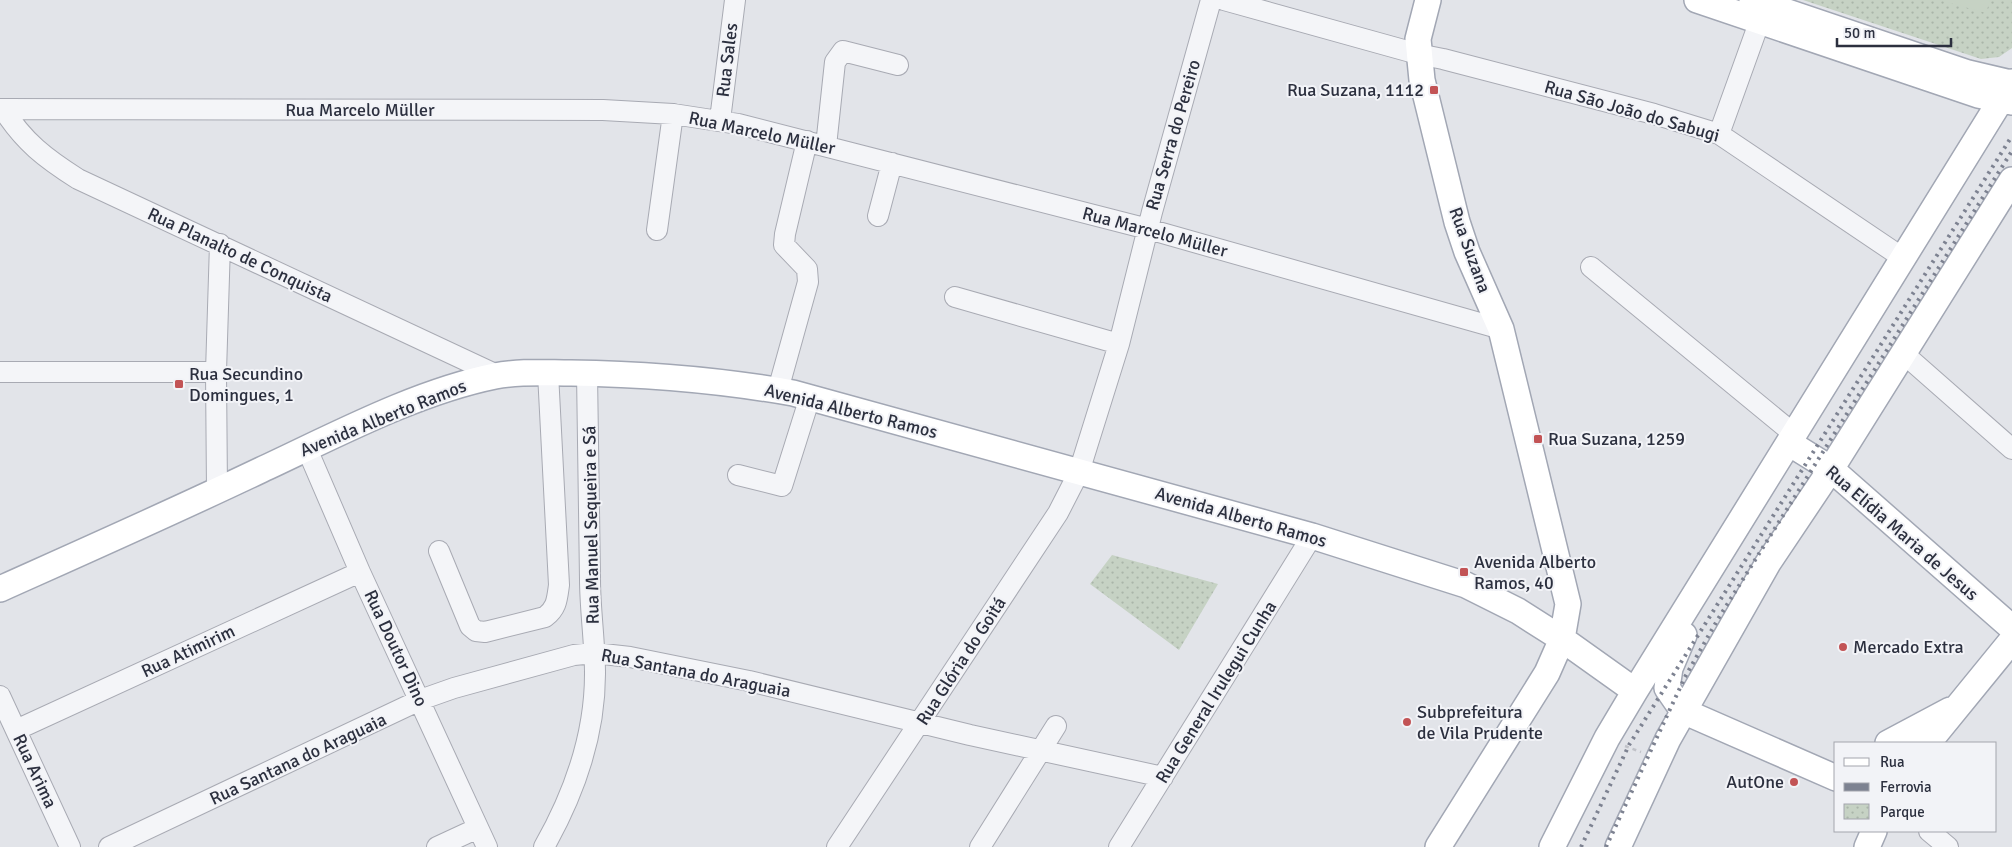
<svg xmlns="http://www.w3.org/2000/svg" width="2012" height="847" viewBox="0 0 2012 847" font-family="Signika,sans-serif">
<defs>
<pattern id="park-dots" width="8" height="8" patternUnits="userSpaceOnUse" patternTransform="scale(1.25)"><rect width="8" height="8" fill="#c6d2c4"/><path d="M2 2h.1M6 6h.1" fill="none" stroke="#aab5a9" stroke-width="1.8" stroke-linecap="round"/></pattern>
</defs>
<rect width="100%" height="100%" fill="#e2e4e9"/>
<!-- park -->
<path fill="url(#park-dots)" d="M 1803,0 L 2012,0 L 2012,48 L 1999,57 L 1981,59 Z
M 1112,555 L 1218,584 L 1179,650 L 1090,584 Z"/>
<!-- pitch -->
<path fill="#c6d2c4" d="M 1939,0 L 1990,0 L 1986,13 Z"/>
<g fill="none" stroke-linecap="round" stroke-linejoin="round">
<defs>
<path id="minor" d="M 1224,0 L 1418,54 L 1443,59 L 1654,114 L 1719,134 L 1903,258
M 0,109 L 603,110 L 673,114 L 738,124 L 1148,229 L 1501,329
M 3,109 C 24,142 45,158 78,179 L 497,375
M 720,120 L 735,0
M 1719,134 L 1764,9
M 826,146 L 835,62 L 843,51 L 898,65
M 878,216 L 892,163
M 657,230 L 673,114
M 1591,267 L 1794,434
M 955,297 L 1119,344
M 1904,354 L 2012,449
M 0,372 L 216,372
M 778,390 L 808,282 L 807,269 L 784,245 L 785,234 L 807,141
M 307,449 L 360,572 L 487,847
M 738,475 L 782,486 L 810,397
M 217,491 L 216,372 L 220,244
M 439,551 L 470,626 L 476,631 L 485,632 L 545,617 C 557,608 557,599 559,585 L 548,373
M 0,696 L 70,847
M 16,730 L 360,572
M 1929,831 L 1948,847
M 109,847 L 420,700 L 454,688 L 574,655 L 594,653 L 630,657 L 749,681 L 970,735 L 1163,777
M 437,847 L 478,828
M 544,847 C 574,794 595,736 595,674 C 595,642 590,610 590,579 C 589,510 588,442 587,373
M 837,847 L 1058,513 L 1079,472 L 1119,344 L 1152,212 L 1211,0
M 980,847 L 1056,726
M 1119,847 L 1312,536"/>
<path id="major" d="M 1428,0 L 1418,39 L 1422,80 L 1457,222 L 1467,252 L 1501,329 L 1568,604 L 1562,639 L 1547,673 L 1438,847
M 1697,0 L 1978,95 L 2012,102
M 1752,0 L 1968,73 L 2011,83
M 1789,443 L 1831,469 L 2012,628
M 0,589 C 87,550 175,511 261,470 C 334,436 416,392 495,376 C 519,371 546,373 571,373 C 645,374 719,380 793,393 L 1312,536 L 1466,585 L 1518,611 L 1562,639 L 1635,691
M 1684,635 L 1670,668 L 1667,688 L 1683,711 L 1836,778
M 1888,743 L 1950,710
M 1928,743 L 2012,640
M 1552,847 L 1607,738 L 1635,691 L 2012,82
M 1618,847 L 1668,739 L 1768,563 L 1831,469 L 2012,180
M 1867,847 L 1874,831"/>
</defs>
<!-- minor casing -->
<use href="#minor" stroke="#a8aab3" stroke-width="22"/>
<!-- major casing -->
<use href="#major" stroke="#a2a7b4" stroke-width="28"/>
<!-- path -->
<path stroke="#c0c2c8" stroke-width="2.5" stroke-dasharray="4 4" stroke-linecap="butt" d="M 1625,746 L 1641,752"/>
<!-- minor -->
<use href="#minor" stroke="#f4f5f8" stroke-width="20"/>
<!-- major -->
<use href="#major" stroke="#fff" stroke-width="25"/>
<!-- rail -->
<path stroke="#7d8291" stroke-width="4" stroke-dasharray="2.5 5" stroke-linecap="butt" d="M 1581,847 L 1629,745 L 2012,136
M 1606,847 L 1685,677 L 1718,619 L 2012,151"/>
</g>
<!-- markers -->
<g fill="#c25355" stroke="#f2f3f7" stroke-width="2">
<rect x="1429" y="85" width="10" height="10" rx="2.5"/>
<rect x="174" y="379" width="10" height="10" rx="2.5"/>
<rect x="1533" y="434" width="10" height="10" rx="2.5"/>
<rect x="1459" y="567" width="10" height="10" rx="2.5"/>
<circle cx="1843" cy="647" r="5"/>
<circle cx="1407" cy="722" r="5"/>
<circle cx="1794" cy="782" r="5"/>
</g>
<g text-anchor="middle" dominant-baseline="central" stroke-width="4" stroke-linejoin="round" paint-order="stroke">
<!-- street labels -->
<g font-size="18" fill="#2c303f" stroke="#f2f3f7">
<text transform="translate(727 60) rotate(-83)">Rua Sales</text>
<text x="360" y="110">Rua Marcelo Müller</text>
<text transform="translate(1632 111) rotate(16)">Rua São João do Sabugi</text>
<text transform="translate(762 133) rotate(12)">Rua Marcelo Müller</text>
<text transform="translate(1173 135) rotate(-74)">Rua Serra do Pereiro</text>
<text transform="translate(1155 232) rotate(15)">Rua Marcelo Müller</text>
<text transform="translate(1470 250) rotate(70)">Rua Suzana</text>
<text transform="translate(240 255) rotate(25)">Rua Planalto de Conquista</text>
<text transform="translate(851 411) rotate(14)">Avenida Alberto Ramos</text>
<text transform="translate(383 418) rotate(-22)">Avenida Alberto Ramos</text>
<text transform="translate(1241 517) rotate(16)">Avenida Alberto Ramos</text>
<text transform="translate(591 525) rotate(-91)">Rua Manuel Sequeira e Sá</text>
<text transform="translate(1902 533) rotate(41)">Rua Elídia Maria de Jesus</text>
<text transform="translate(396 648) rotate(65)">Rua Doutor Dino</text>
<text transform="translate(188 651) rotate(-25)">Rua Atimirim</text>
<text transform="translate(961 661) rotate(-57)">Rua Glória do Goitá</text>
<text transform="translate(696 673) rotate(11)">Rua Santana do Araguaia</text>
<text transform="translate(1216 692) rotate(-58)">Rua General Irulegui Cunha</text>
<text transform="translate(298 759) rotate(-25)">Rua Santana do Araguaia</text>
<text transform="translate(35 771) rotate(65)">Rua Arima</text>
</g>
<!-- poi labels -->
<g font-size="18" fill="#2c303f" stroke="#f2f3f7" text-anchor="start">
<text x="1424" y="90" text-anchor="end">Rua Suzana, 1112</text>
<text x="189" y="374">Rua Secundino<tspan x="189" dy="21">Domingues, 1</tspan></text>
<text x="1548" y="439">Rua Suzana, 1259</text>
<text x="1474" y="562">Avenida Alberto<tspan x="1474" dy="21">Ramos, 40</tspan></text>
<text x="1853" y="647">Mercado Extra</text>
<text x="1417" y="712">Subprefeitura<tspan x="1417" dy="21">de Vila Prudente</tspan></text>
<text x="1784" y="782" text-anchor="end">AutOne</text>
</g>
</g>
<!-- legend -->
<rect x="1834" y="742" width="162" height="90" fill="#f2f3f7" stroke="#a3a5ad"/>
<rect x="1844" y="758" width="25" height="8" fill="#ffffff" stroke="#a3a5ad"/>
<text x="1880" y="767" font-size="15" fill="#2c303f">Rua</text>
<rect x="1844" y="783" width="25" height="8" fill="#7d8291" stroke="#a3a5ad"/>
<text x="1880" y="792" font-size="15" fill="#2c303f">Ferrovia</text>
<rect x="1844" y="804" width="25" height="15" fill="url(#park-dots)" stroke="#a3a5ad"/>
<text x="1880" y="817" font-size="15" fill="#2c303f">Parque</text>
<!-- scale -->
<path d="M1837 38v8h114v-8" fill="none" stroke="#2c303f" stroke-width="2.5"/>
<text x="1844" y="38" font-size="15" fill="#2c303f" stroke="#f2f3f7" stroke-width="4" paint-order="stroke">50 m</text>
</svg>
